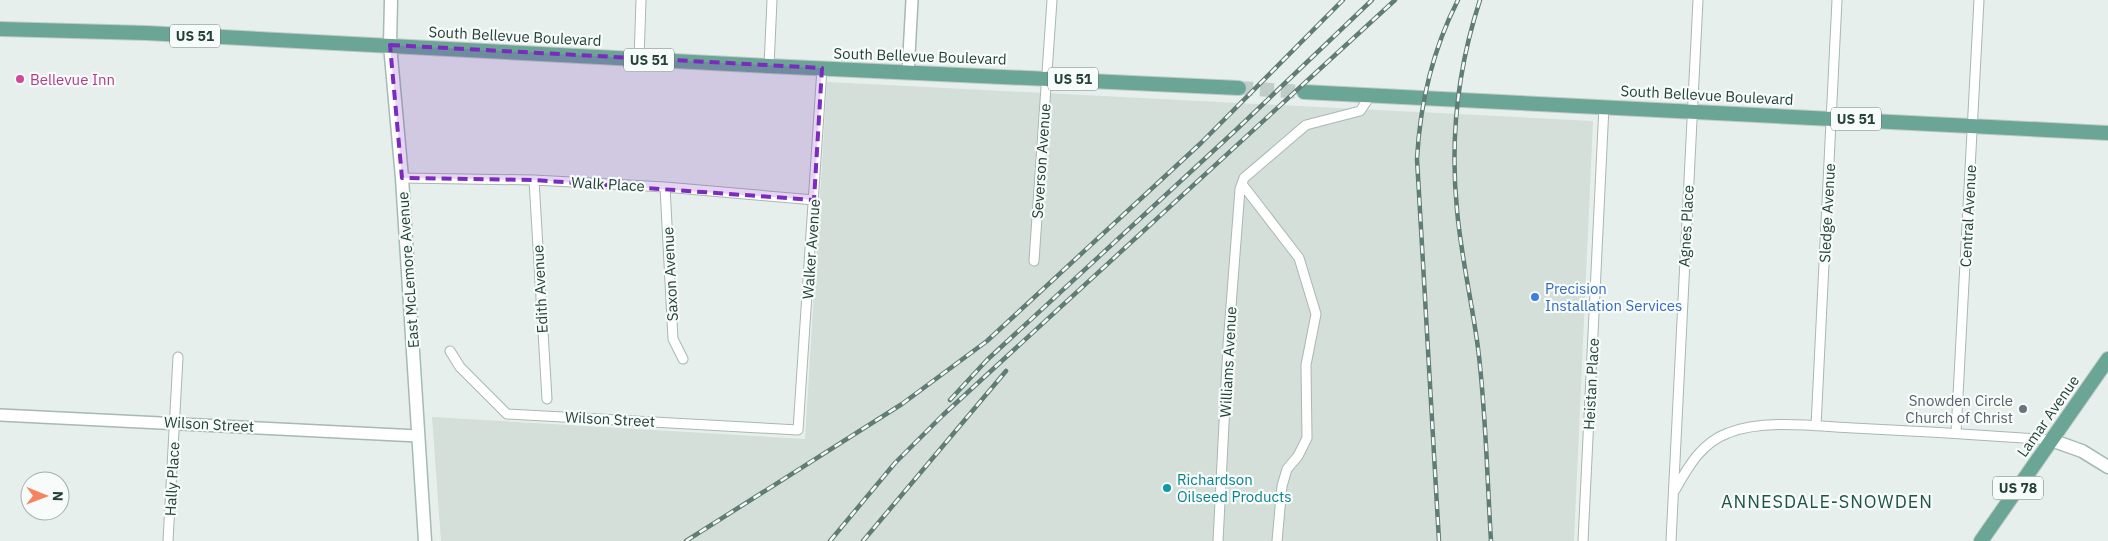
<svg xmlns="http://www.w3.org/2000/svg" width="2108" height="541" viewBox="0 0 2108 541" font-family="'IBM Plex Sans',sans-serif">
<rect width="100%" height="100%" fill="#e6efeb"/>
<!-- built -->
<path fill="#d4dfda" d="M 827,82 L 1593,121 L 1574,541 L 441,541 L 432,417 L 805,439 Z"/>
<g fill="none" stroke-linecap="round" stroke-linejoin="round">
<!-- primary-tunnel -->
<path stroke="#bfccc8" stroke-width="14" stroke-dasharray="14 7" stroke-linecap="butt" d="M 1239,88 L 1304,92"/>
<defs>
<path id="minor" d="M 639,59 L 641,0
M 769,66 L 772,0
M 402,178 L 534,180 L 665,187 L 814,200
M 534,180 L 547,399
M 1242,184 L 1299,258 L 1316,314 L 1306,365 L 1307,438 L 1298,456 L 1287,469 L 1282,486 L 1277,541
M 665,187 L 673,339 L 683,359
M 1034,261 L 1052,0
M 450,351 L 460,367 L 507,414 L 798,430 L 822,68
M 1816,426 L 1837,0
M 1956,433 L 1979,0
M 1675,490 C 1688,467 1701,443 1728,433 C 1763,419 1815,426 1853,428 C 1919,431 1985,435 2051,440
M 168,541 L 178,357
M 1218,541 L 1228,345 L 1240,189 L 1244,178 L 1306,125 L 1360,111 L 1371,95
M 1583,541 L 1604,106
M 1671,541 L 1698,0"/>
<path id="tertiary" d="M 908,73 L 912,0
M 0,415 L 418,436"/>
<path id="secondary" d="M 391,0 L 390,45 L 402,178 L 425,541
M 2051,440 L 2082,451 L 2108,467"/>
<path id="primary" d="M 0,29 L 146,33 L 769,66 L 1239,88
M 1304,92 L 2108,133
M 1981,541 L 2108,359"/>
</defs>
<!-- minor casing -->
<use href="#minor" stroke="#a8b8b2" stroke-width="11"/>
<!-- tertiary casing -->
<use href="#tertiary" stroke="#a8b8b2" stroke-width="14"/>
<!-- secondary casing -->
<use href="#secondary" stroke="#a4bbb3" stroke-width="15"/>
<!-- primary casing -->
<use href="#primary" stroke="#c2cac8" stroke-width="16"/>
<!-- minor -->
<use href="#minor" stroke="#fff" stroke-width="9"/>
<!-- tertiary -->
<use href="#tertiary" stroke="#fff" stroke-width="11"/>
<!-- secondary -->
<use href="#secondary" stroke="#fff" stroke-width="12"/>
<!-- primary -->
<use href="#primary" stroke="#6aa596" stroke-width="14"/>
<defs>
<path id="rail" d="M 1480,0 C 1458,67 1450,139 1457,210 C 1461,256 1472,302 1478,348 C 1486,412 1487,477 1491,541
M 950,400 L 987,360 L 1237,129 L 1372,0
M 686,541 L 902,404 L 987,341 L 1201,143 L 1343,0
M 830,541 L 895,463 L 943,415 L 1395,0
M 863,541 L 1006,371
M 1439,541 L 1417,159 C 1420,103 1433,49 1458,0"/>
</defs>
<!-- rail casing -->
<use href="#rail" stroke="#5f7d75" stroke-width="4.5"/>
<!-- rail -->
<use href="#rail" stroke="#f7fbf9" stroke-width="2.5" stroke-dasharray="8" stroke-linecap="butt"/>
</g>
<!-- marked area -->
<path fill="#7b2cbf" fill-opacity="0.2" stroke="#7b2cbf" stroke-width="4" stroke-dasharray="10 6" stroke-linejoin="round" d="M 390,45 L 822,68 L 814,200 L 534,180 L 402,178 Z"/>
<!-- markers -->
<circle fill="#d1479c" stroke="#f7fbf9" stroke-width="2" cx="20" cy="79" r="5"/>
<circle fill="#3f7fe0" stroke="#f7fbf9" stroke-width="2" cx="1535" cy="297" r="5"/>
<circle fill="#6b7280" stroke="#f7fbf9" stroke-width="2" cx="2023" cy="409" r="5"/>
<circle fill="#0f9aa8" stroke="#f7fbf9" stroke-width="2" cx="1167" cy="488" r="5"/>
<g text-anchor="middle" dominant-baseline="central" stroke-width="4.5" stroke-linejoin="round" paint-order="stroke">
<!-- shield labels -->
<g fill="#f7fbf9" stroke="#637a73" stroke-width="1">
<rect x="170" y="24.5" width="50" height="23" rx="4"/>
<rect x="624" y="48.5" width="50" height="23" rx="4"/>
<rect x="1048" y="67.5" width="50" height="23" rx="4"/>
<rect x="1831" y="107.5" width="50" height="23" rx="4"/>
<rect x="1993" y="476.5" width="50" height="23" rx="4"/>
</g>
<g font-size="14" font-weight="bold" fill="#24423a">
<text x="195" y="36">US 51</text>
<text x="649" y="60">US 51</text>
<text x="1073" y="79">US 51</text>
<text x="1856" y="119">US 51</text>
<text x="2018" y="488">US 78</text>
</g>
<!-- street labels -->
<g font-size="15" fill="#24423a" stroke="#f7fbf9">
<text transform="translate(515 36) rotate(3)">South Bellevue Boulevard</text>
<text transform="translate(920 56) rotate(2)">South Bellevue Boulevard</text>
<text transform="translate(1707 95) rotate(3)">South Bellevue Boulevard</text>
<text transform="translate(1041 161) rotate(-86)">Severson Avenue</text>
<text transform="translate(608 184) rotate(3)">Walk Place</text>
<text transform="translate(1827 213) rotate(-87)">Sledge Avenue</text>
<text transform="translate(1968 216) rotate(-87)">Central Avenue</text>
<text transform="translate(1686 226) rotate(-87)">Agnes Place</text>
<text transform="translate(811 249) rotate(-86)">Walker Avenue</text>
<text transform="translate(408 270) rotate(-94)">East McLemore Avenue</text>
<text transform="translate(670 274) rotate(-93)">Saxon Avenue</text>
<text transform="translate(540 289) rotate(-93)">Edith Avenue</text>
<text transform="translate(1228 362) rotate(-87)">Williams Avenue</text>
<text transform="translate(1591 384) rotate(-87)">Heistan Place</text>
<text transform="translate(2048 416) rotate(-55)">Lamar Avenue</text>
<text transform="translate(610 419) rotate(3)">Wilson Street</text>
<text transform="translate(209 424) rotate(3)">Wilson Street</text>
<text transform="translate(172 479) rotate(-87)">Hally Place</text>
</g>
<!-- hotel labels -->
<g font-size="15" fill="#b23c85" stroke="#f7fbf9" text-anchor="start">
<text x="30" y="79">Bellevue Inn</text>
</g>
<!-- shop labels -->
<g font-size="15" fill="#366cbe" stroke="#f7fbf9" text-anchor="start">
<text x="1545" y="288">Precision<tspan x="1545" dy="17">Installation Services</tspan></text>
</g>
<!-- worship labels -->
<g font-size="15" fill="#5b616d" stroke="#f7fbf9" text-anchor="end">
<text x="2013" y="400">Snowden Circle<tspan x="2013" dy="17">Church of Christ</tspan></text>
</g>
<!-- culture labels -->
<g font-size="15" fill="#0d838f" stroke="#f7fbf9" text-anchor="start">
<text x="1177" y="479">Richardson<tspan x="1177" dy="17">Oilseed Products</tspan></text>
</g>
<!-- quarter labels -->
<g font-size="18" letter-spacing="1" fill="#1f5548" stroke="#f7fbf9">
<text x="1827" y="501">ANNESDALE-SNOWDEN</text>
</g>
</g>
<!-- north arrow -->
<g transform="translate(45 496) rotate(91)"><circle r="24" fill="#f7fbf9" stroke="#a3b1ad"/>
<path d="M0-4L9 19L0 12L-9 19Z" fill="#f4845f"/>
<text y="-8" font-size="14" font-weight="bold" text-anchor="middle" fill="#24423a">N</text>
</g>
</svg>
